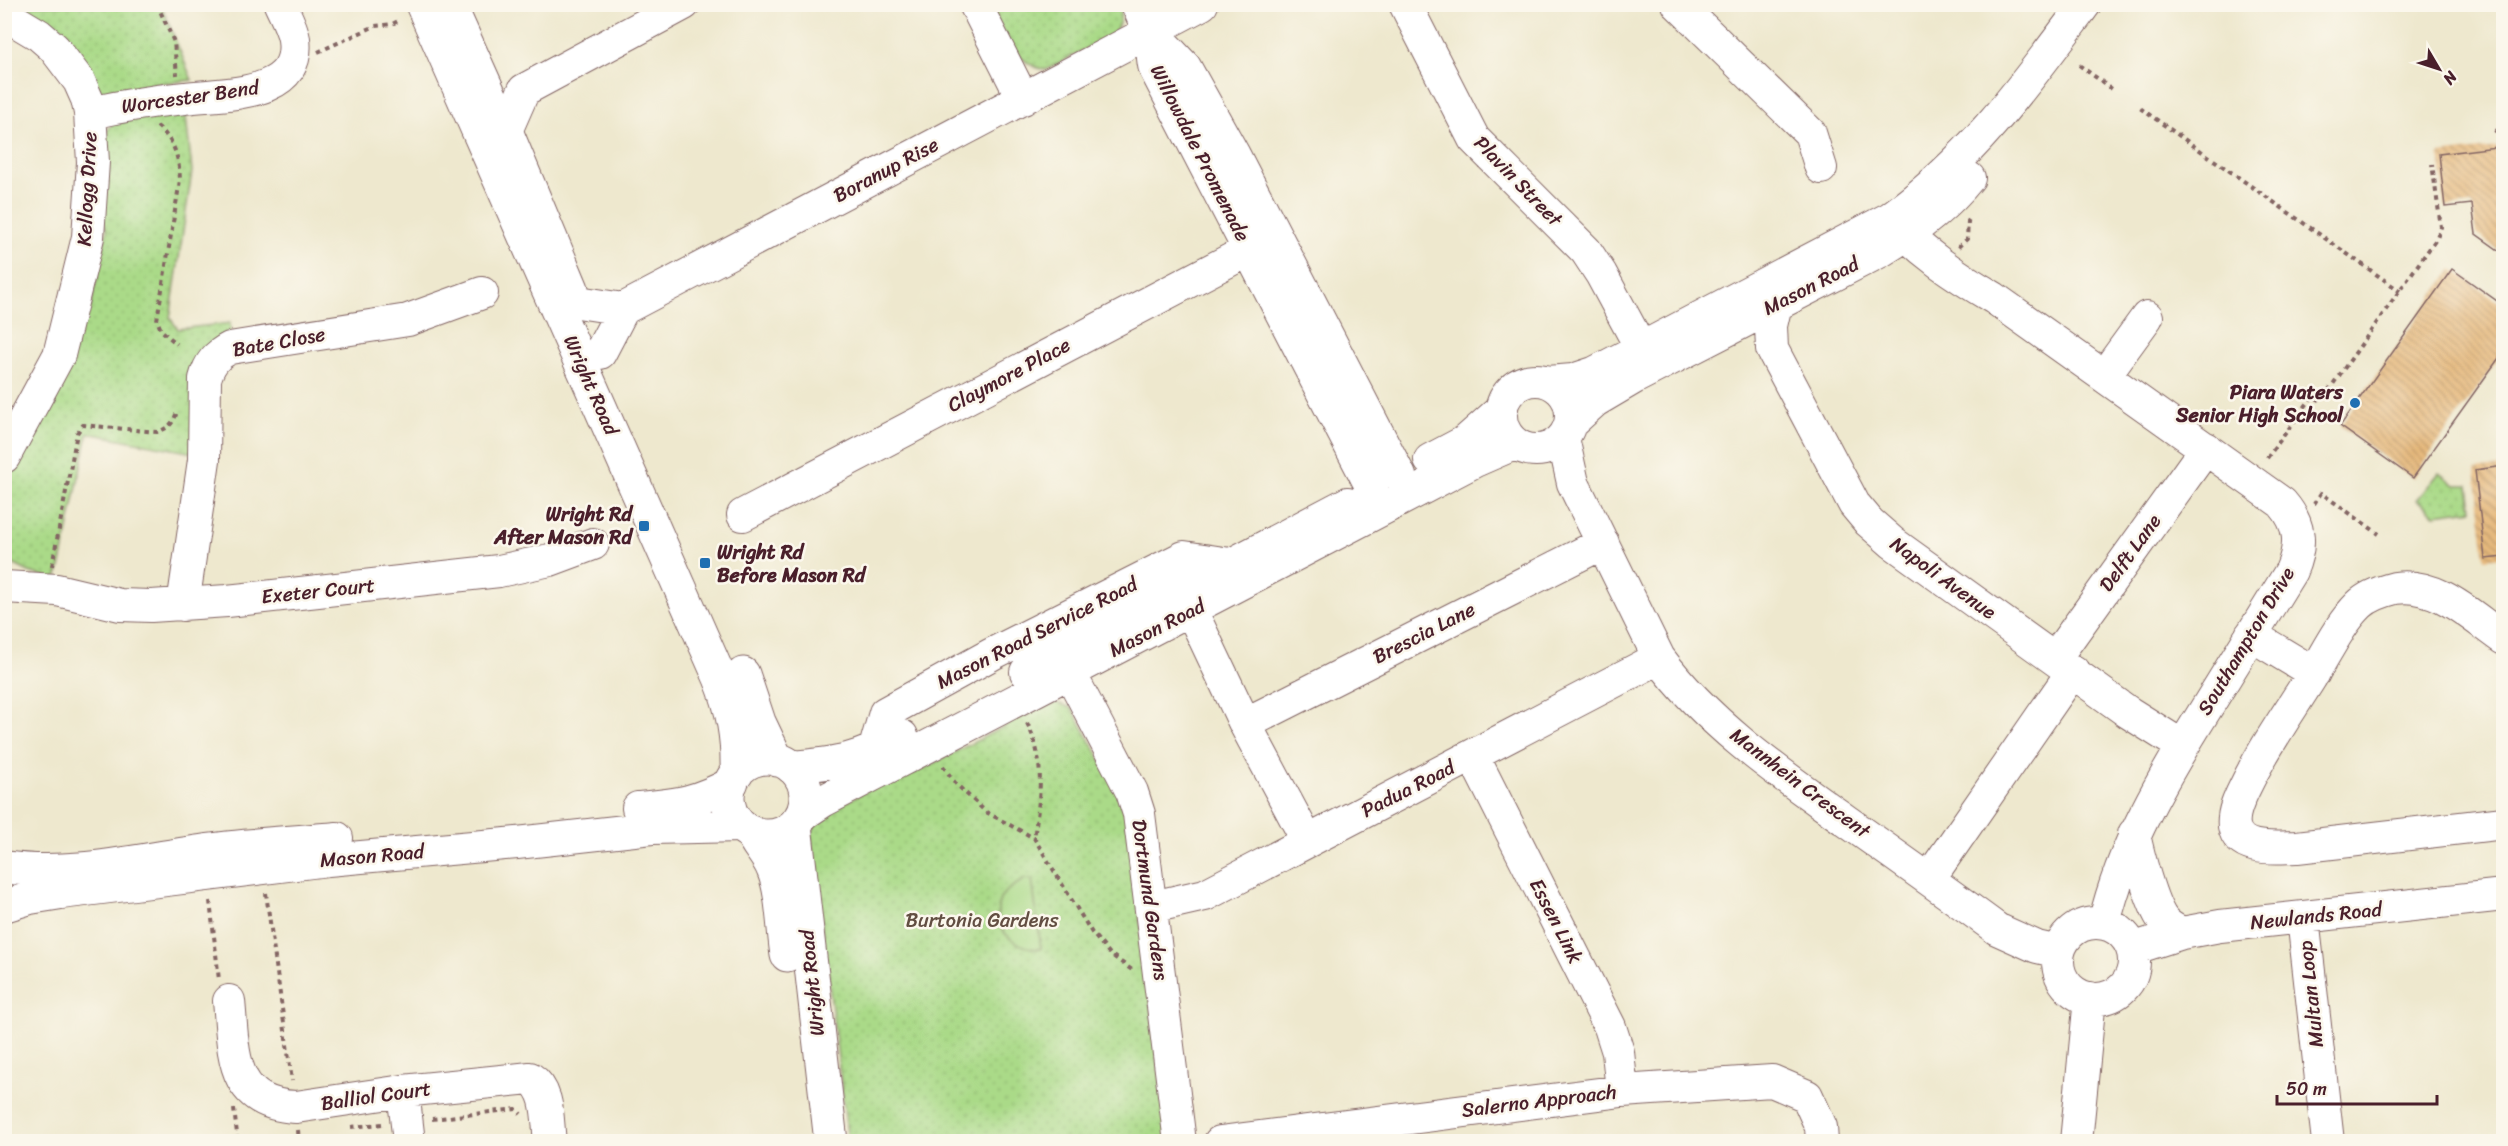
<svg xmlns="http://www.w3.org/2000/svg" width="2508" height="1146" viewBox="0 0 2508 1146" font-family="Sriracha,sans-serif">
<defs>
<pattern id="grass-dots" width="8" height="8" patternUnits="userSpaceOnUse" patternTransform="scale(1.5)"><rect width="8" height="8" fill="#aada88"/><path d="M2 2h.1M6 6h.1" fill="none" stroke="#94bb76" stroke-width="1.8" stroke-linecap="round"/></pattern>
<pattern id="building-back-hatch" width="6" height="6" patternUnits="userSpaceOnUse" patternTransform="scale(1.5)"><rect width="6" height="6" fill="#e6b97d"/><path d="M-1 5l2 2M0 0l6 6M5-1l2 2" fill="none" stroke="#bc9667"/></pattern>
</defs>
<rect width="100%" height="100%" fill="#fbf7ec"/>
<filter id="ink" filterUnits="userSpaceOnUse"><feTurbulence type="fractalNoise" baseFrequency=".0167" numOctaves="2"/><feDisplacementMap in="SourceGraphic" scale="12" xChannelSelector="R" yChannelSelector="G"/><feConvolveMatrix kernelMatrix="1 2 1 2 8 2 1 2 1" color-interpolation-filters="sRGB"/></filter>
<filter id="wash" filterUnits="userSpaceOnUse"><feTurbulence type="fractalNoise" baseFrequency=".008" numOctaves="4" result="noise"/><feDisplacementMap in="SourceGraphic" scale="24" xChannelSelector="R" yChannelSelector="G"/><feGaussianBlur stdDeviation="1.35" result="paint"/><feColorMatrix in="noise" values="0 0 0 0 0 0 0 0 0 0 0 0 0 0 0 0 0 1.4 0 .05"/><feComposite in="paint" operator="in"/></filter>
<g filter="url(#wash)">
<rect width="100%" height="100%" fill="#eee8ce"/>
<!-- grass -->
<path fill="url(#grass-dots)" stroke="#7a7c5a" stroke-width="1.5" d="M 6,5 L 161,5 L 192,80 L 154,84 L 146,92 L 108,94 L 97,89 Z
M 990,5 L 1121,5 L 1120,21 L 1114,34 L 1046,70 C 1013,64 1003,31 990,5 Z
M 185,108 L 192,171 L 170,318 L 178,329 L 230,323 L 231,336 L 193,453 L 88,433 L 60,568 L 55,580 L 29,572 L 5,560 L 4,480 L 62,370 L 81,316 L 91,306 L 107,230 L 102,217 L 103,137 L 113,123 Z
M 2439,473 L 2455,485 L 2469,485 L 2472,509 L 2435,514 L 2417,500 Z
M 1047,699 L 1072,708 L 1126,805 L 1168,1141 L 848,1141 L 811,835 L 819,817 L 902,771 L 913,774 L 1009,724 L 1013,713 Z"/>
<!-- garden -->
<path fill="#aada88" stroke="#7a7c5a" stroke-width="1.5" d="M 1025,879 L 1032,879 L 1041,949 C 1020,949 999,936 998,914 C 998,907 998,901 1002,896 C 1008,888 1018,884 1025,879 Z"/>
<g id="blocks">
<!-- building -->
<path fill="url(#building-back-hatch)" d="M 2504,146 L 2504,254 L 2476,234 L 2472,204 L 2445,207 L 2439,154 Z
M 2452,269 L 2504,306 L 2504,351 L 2413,478 L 2340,426 Z
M 2504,466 L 2504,557 L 2485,559 L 2475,470 Z"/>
</g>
</g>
<g filter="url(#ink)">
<use href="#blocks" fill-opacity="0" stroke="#836564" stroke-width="1.5"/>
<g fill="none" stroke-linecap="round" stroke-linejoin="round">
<defs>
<path id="minor" d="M 975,4 L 1023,99
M 1202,4 L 1149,32 C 1154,43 1151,57 1155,69 L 1373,490
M 1405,4 L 1474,139 L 1586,251 L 1601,274 L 1642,350
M 1678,4 L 1810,133 L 1821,168
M 4,14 L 39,35 L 54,48 L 79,81 L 87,99 L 90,113 L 93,162 L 88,237 L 59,355 L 4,457
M 1152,38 L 1167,48 L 1185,67 L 1234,155 L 1400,476
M 90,113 C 122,106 153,101 185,98 C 223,93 302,98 294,39 C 292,27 285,15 280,4
M 506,131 L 524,90 L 684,4
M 1890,218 C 1920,252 1955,275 1994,298 L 2282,503 C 2301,525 2302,545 2291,571 C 2263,617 2235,662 2207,707 C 2164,776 2123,844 2104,924
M 578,302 L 623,309
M 1776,304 L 1771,326 L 1772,349 L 1854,504 L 1869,522 L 1893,543 L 2128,712 L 2182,746
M 600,353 L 623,309 L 1149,32 L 1137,4
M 2104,376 L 2147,317
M1501 415a35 35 0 1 1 70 0a35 35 0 1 1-70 0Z
M 1548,382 L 1573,380 L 1594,373 L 1890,218 C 1970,161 2027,82 2085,4
M 1571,423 L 1595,401 L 1634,378 L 1881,251 C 1914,231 1945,208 1969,178
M 1563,438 L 1573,483 L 1659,658 C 1708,724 1779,773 1845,820 C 1896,856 1947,892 1997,929 L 2037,947 L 2059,952
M 1430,460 L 1466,441 L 1502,409
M 743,515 L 1276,236
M 4,587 L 57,590 L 120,605 L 151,606 L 227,601 L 499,571 L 550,560 L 593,544
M 183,605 L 204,460 L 205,379 C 209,364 216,355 230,348 L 408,320 L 482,293
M 1191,610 L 1245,724 L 1307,840
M 2251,635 L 2314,673
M 2504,639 C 2472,617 2437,581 2395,588 C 2383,591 2368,596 2359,605 C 2340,624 2327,651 2313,674 C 2290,711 2264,747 2245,787 C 2240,797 2232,813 2234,826 C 2239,853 2277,847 2297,847 L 2504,823
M 2055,658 L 2206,448
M 1026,672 L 1348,503
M 1070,673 L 1132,792 L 1139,814 L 1180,1142
M 1245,724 L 1603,543
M 874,751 L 885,713 L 992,654 L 1184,557 L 1230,564
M 1473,756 L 1610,1027 L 1618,1052 L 1622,1091
M 791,767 C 840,763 859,759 902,736
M 638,808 C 679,804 695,803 732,783
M 802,815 L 823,801 L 1475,461 L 1514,444
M 2134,834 C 2138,854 2151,904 2163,920 C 2168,926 2175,930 2182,933
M 4,867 C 70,877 135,860 200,851 C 246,844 292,842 337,838
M 1929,879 L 2073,671
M 4,906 L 30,898 L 61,893 L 328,860 L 517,843 L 652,828 L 741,826
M 1152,907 L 1205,895 L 1659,658
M 2303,918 L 2328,1142
M2058 961a38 38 0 1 1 76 0a38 38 0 1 1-76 0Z
M 2132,949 L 2182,933 L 2220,926 L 2504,895
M 229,1001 C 234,1051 229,1104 296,1107 L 403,1091 L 530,1078 C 550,1091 547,1119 550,1142
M 403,1091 L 409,1142
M 1220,1142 L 1622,1091 L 1772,1081 L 1807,1096 L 1821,1127 L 1822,1142
M 2076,1142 L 2090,998"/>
<path id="major" d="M 422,4 L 720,678 C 733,710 738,738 737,773
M 449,4 L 506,131 L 572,289
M 743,674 L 759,722 L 777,760
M728 797a39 39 0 1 1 78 0a39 39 0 1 1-78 0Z
M 795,825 L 831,1142
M 751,832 C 757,846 768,856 773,869 C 783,892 783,930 787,955"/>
</defs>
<!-- minor casing -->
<use href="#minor" stroke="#836564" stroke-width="34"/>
<!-- major casing -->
<use href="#major" stroke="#836564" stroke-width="35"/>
<!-- path -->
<path stroke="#836564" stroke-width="4" stroke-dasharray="4.5 4.5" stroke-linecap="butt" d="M 157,4 L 174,42 L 177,75
M 318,52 L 375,26 L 392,24 L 400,20
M 2079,65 L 2112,89
M 2140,108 L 2400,291
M 157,126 C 175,141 179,158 180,180 L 157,320 L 161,330 L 177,344
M 2495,133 L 2504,121
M 1958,247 L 1967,239 L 1968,221 L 1971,217
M 2267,458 L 2313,396 L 2321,401 L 2437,238 L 2441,227 L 2432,164
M 2314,504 L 2321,493 L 2379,534
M 52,566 L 77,433 L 83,425 L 157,432 C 169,428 174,423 177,411
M 1027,723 C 1046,760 1040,798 1034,838
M 943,766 L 956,784 L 986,812 L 1034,838 L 1092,933 L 1110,954 L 1132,970
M 266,893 L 292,1081
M 210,901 L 219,980
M 234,1109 L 238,1142
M 432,1119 L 516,1109 L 521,1114
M 351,1127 L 382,1124
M 298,1130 L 299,1142"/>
<!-- minor -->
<use href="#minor" stroke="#fff" stroke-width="32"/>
<!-- major -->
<use href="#major" stroke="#fff" stroke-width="33"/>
</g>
</g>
<!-- markers -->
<g fill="#1f6fb2" stroke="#fbf7ec" stroke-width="2">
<circle cx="2355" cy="403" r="6"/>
<rect x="638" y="520" width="12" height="12" rx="3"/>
<rect x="699" y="557" width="12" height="12" rx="3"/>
</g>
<g text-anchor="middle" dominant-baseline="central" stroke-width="5" stroke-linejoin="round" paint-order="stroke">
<!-- street labels -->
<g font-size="20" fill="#4a1f2b" stroke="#fbf7ec">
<text transform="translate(190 97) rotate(-8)">Worcester Bend</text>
<text transform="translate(1200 153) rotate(63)">Willowdale Promenade</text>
<text transform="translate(886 170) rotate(-28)">Boranup Rise</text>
<text transform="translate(1518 181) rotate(46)">Plavin Street</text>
<text transform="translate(87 189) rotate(-87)">Kellogg Drive</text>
<text transform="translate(1811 286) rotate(-27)">Mason Road</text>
<text transform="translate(279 342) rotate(-10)">Bate Close</text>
<text transform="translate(1009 375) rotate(-28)">Claymore Place</text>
<text transform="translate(591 385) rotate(66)">Wright Road</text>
<text transform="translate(2130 553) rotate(-54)">Delft Lane</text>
<text transform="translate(1943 578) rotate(36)">Napoli Avenue</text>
<text transform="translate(318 591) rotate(-6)">Exeter Court</text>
<text transform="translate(1157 628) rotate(-27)">Mason Road</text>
<text transform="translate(1037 633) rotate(-27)">Mason Road Service Road</text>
<text transform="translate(1424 633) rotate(-27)">Brescia Lane</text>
<text transform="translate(2246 641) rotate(-59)">Southampton Drive</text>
<text transform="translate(1800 783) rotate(37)">Mannhein Crescent</text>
<text transform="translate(1408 789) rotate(-27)">Padua Road</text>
<text transform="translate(372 856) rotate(-5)">Mason Road</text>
<text transform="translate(1150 900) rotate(82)">Dortmund Gardens</text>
<text transform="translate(2316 916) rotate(-6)">Newlands Road</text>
<text transform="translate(1556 921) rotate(63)">Essen Link</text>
<text transform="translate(812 983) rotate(-96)">Wright Road</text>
<text transform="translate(2311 994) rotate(-96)">Multan Loop</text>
<text transform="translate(376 1096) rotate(-8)">Balliol Court</text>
<text transform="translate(1539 1101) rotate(-7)">Salerno Approach</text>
</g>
<!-- poi labels -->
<g font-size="20" font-weight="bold" fill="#4a1f2b" stroke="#fbf7ec" text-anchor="end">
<text x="2343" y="392">Piara Waters<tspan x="2343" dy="23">Senior High School</tspan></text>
<text x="632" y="514">Wright Rd<tspan x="632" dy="23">After Mason Rd</tspan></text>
<text x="717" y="552" text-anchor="start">Wright Rd<tspan x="717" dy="23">Before Mason Rd</tspan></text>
</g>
<!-- park labels -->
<g font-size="20" fill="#624e42" stroke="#fbf7ec">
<text x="982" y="920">Burtonia Gardens</text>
</g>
</g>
<!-- margin -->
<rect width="2508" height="1146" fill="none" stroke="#fbf7ec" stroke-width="24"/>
<!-- north arrow -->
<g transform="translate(2439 69) rotate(129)" stroke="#fbf7ec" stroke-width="4.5" paint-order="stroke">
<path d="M0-4.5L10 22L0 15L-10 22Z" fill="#4a1f2b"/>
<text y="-9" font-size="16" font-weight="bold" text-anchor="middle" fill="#4a1f2b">N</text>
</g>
<!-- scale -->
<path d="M2277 1095v9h160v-9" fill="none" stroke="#4a1f2b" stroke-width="3"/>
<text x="2286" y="1095" font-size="18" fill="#4a1f2b" stroke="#fbf7ec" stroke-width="4.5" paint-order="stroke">50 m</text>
</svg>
